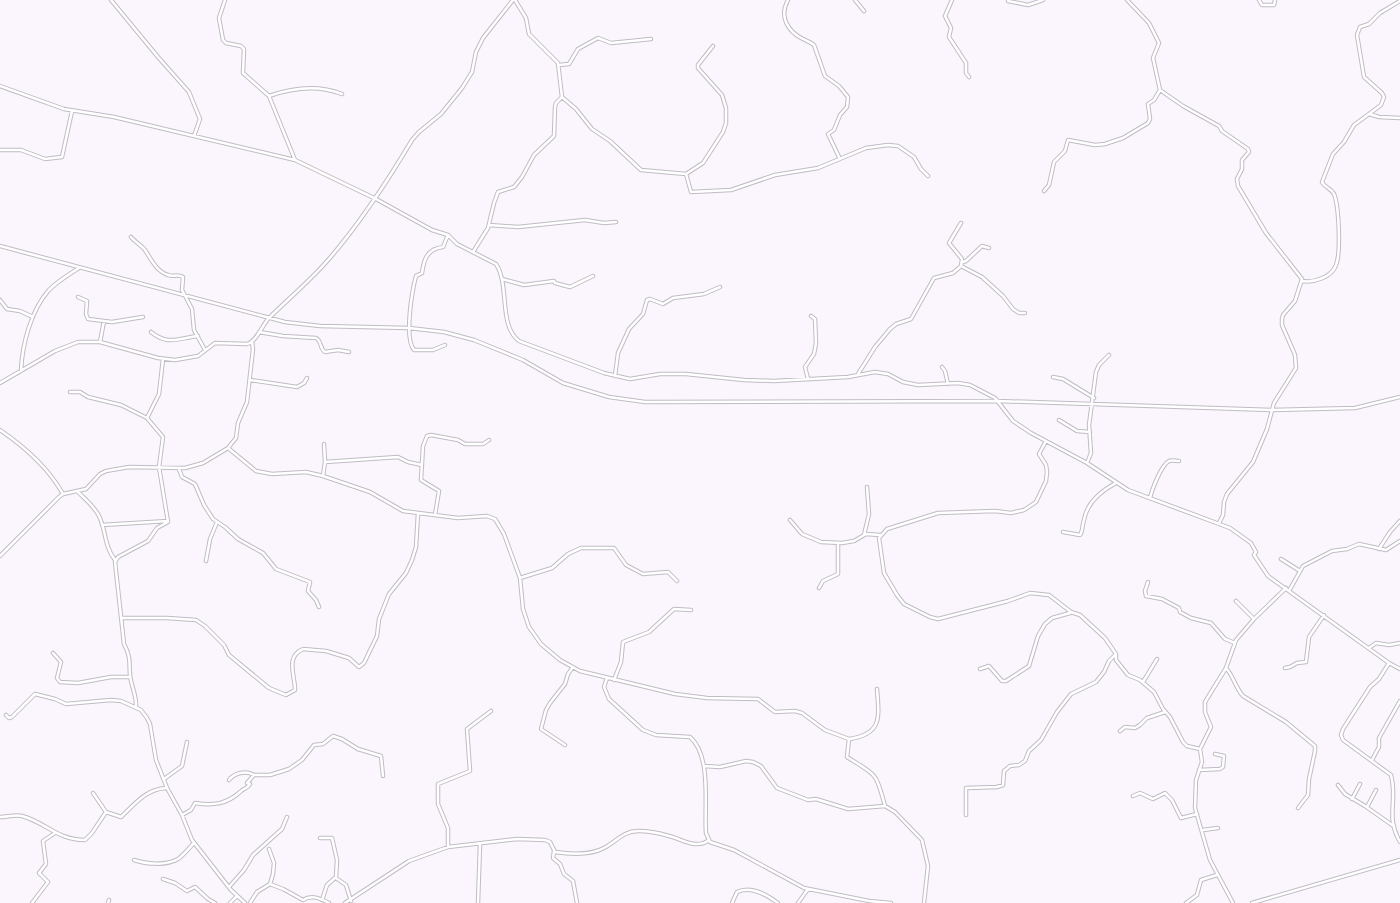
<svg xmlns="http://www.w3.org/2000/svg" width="1400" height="903" viewBox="0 0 1400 903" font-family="Inter,sans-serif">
<rect width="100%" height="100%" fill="#fbf6fe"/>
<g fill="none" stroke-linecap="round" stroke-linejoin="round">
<defs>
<path id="street" d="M 111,0 L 158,57 L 189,92 L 200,119 L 194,136
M 225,0 L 219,18 L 223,40 L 226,43 L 241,46 L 244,49 L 243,73 L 269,96 L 295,160
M 515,0 L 526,18 L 529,34 L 558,63 L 562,97 L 576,109 L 592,129 L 610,141 L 641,170 L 686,174 L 691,192 L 731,190 L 775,175 L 818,168 L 866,148 L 888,145 L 898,146 L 914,157 L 921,169 L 928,176
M 788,0 C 779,16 787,31 803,39 C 807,41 810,42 814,45 L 825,76 L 839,86 L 848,97 L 847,107 L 840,115 L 834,130 L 828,134 L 840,159
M 855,0 L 864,11
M 952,0 L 945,16 L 951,28 L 949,37 L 966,63 L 966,73 L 969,77
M 1127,0 L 1149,23 L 1159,43 L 1153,58 L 1160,90 L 1183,106 L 1219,126 L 1222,131 L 1248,149 L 1249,152 L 1242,160 L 1242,169 L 1237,179 L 1238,186 L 1266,233 L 1302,279 L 1295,301 L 1283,315 L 1282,319 L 1282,325 L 1295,355 L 1296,368 L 1274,403 L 1267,429 L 1253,462 L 1227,494 L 1224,502 L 1223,515 L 1219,523
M 1259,0 L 1262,5 L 1274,5 L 1275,0
M 1008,1 L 1028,5 L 1043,0
M 1400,1 L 1380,13 L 1369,24 L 1360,27 L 1357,35 L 1364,77 L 1382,93 L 1384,97 L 1381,105 L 1369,114 L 1379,117 L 1400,118
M 559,65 L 569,64 L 578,49 L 598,38 L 611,43 L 651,39
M 0,86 L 64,109 L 114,117 L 295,160 L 376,199 L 432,230 L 448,235 L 457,244 L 496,264 C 510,285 498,325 519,341 L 604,373 L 630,379 L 660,374 L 686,374 L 744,380 L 774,381 L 848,377 L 875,372 L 888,374 L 903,382 L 918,385 L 958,383 L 970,385 L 995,398 L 1013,421 L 1031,433 L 1087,463 L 1128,490 L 1230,528 L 1251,543 L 1256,552 L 1254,555 L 1268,576 L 1389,663 L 1400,669
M 269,96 C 292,88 319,85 342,94
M 0,150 L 21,150 L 45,159 L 62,157 L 72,111
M 686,174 L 703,163 L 723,132 L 726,123 L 726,108 L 722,95 L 698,68 L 698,65 L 713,46
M 1044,191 L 1049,185 L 1054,162 L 1065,151 L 1068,140 L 1095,145 L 1105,144 L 1123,138 L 1148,123 L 1150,119 L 1148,104 L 1154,100 L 1160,90
M 489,225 L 518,227 L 585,220 L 604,223 L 616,222
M 131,237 C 135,242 141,245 145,250 C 151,259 156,271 168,275 C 173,277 178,274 183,277 L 182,290 L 192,309 L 194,330 L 205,350
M 0,246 L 285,322 L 320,326 L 409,328 L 444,332 L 474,340 L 523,360 L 563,383 L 609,397 L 645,402 L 998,401 L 1272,410 L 1355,408 L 1400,397
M 473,252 L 488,228 L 494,203 L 498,192 L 514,187 L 522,177 L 534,155 L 554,136 L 555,107 L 556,103 L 562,97
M 963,262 L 966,261 L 982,246 L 989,248
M 961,266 L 982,277 L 1003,296 L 1013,309 L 1019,313 L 1025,313
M 502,279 L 524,285 L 554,281 L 555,283 L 570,287 L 593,276
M 1302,281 C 1314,283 1332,277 1336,265 C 1341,253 1339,206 1334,194 C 1331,188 1324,187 1322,182 L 1333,154 L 1344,142 L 1354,125 L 1369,114
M 78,297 L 87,301 L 86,314 L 88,319 L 112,322 L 143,317
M 0,300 L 7,309 L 20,311 L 33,317
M 151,332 C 168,346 179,338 198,336
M 259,332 L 283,336 L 316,338 C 322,341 319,348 325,352 L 338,350 L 349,352
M 100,342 L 104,321
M 445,345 L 433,350 L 414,350 C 404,338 412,291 416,276 L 422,273 C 424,259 427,249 443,247 L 448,235
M 942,367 L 945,371 L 948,384
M 21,371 C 22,345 31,310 49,290 C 58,281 68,275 79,268
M 858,374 L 875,347 L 890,329 L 896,324 L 911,319 L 934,278 L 953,273 L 961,266 L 962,259 L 949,243 L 961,223
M 615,376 L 618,353 L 629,329 L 643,314 L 647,300 L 650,299 L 663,304 L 673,298 L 704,294 L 720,287
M 1053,377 L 1063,379 L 1094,398
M 808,379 L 805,367 L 814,354 L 816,343 L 815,319 L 811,316
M 250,380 L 297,387 L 304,383 L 307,378
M 0,383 L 55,351 L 78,342 L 100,342 L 158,358 L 175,360 L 198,356 L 215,343 L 247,344 C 256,342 262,326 268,319 C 288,299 310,281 329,259 C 361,222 387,182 412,140 L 419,132 L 441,114 L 462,88 L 472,72 L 476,52 L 483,38 L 513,0
M 70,392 L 80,392 L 88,397 L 121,405 L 147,418
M 1059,420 L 1077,431 L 1090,432
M 0,430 C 25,447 48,467 63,494
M 1046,441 L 1039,454 L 1046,465 L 1047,472 L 1046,481 L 1036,502 L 1024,510 L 1011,513 L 995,511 L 938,513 L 887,529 L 879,538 L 884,573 L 897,595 L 904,604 L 930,617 L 938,619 L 1008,601 L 1030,593 L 1049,595 L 1071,612 L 1080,615 L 1105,638 L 1116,654 L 1116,660 L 1128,675 L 1140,680 L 1154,692 L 1163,709 L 1170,717 L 1183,742 L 1187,746 L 1200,749
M 228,448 L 256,471 L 272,474 L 306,472 L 323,476 L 370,492 L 403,511 L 458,518 L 487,516 L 495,519 L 504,534 L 520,578 L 523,609 L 529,627 L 541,644 L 560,660 L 580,671 L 675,694 L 707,698 L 758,699 L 775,712 L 795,711 L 802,713 L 825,730 L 849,739 L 847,757 C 877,776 876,772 885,806 L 895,812 L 922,840 L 928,866 L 924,903
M 325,462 L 398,457 L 408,462 L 422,465
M 1087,463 L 1091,453 L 1089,425 L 1096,372 L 1099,365 L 1109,355
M 179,469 L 182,477 L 195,484 L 204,505 L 213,519 L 225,527 L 238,539 L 263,553 L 276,569 L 310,582 L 308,591 L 316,600 L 319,607
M 323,476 L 325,462 L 324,444
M 78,492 C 85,499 94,506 99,516 C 106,530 104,546 115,560
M 1150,498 C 1152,490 1161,465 1169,461 C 1172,460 1176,461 1179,461
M 435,515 L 439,491 L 421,480 L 423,446 L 427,436 L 431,435 L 458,440 L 465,444 L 483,444 L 489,440
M 790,520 L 802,534 L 821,542 L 842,543 L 854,541 L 866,534 L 880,535
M 102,525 L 168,521
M 1063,532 L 1080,535 C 1083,531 1082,525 1084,520 C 1087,502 1101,491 1116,483
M 864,535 L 869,514 L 867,487
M 1379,549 L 1390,532 L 1400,521
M 0,556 L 59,497 L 63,494 L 86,489 L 100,474 L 106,471 L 129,467 L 185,468 L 203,463 L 228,448 L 236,438 L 238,423 L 247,402 L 253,349 L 252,342
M 1281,559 L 1300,571
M 206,561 L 210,539 L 217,522
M 520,578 L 552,568 L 568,554 L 581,548 L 614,548 L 626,565 L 643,574 L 668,572 L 677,581
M 1148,582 L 1145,591 L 1146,596 L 1162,599 L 1179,608 L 1180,612 L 1191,618 L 1211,623 L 1225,639 L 1235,643
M 819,588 L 823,581 L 838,574 L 838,544
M 1289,591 L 1303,566 L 1332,551 L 1347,549 L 1359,544 L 1386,550 L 1400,541
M 1236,601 L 1254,619
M 122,618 L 167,618 L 196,620 L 205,626 L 224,645 L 229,655 L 269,688 L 286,695 L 295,690 C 295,675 285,657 303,649 L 326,651 L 349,658 L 359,667 L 364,663 L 377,636 L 379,619 L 389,594 L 406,573 L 412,560 L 416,547 L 418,513
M 1369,648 L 1376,643 L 1389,645 L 1400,643
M 53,653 L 61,662 L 57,678 L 60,682 L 78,683 L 111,677 L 130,677
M 1389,663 L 1379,679 L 1370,687 L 1343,729 L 1341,735 L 1343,740 L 1391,775 C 1398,802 1385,816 1400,842
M 1226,668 C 1234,677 1235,687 1243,696 L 1286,722 L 1315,746 L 1315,751 L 1309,779 L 1308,795 L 1298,808
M 1285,668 L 1290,667 L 1297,663 L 1306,662 L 1309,637 L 1324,615
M 980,669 L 989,666 L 1002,681 L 1006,681 L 1029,666 L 1038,636 L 1045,624 L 1052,618 L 1070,613
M 607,678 L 604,687 L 609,699 L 643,730 L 656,735 L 690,737 C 712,756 704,806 706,833 L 710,842 L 734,850 L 804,888 L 869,901 L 891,903
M 614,680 L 621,662 L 623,642 L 649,632 L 674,609 L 691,610
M 1143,682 L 1157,659
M 136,707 C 137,696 131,686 130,675 C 129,662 131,657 124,644 L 115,562 L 118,557 L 148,541 L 157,528 L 168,522 L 159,467 L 163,437 L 147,418 L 159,394 L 163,359
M 6,715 L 9,718 L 12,717 L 35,694 L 55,699 L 66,704 L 111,700 L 121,701 L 141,710 L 147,718 L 150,724 L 156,760 L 167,788 L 182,815 L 192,840 L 231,890 L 245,903
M 1120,731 L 1125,727 L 1135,728 L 1140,725 L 1147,718 L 1165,712
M 849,739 C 883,734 879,717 877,689
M 565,745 L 541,729 L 546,710 L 550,703 L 565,684 L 568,674 L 573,667
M 1372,760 L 1379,747 L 1379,738 L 1400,701
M 704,766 L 720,767 L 746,761 L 753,762 L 761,766 L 777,788 L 808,800 L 816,799 L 848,809 L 885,806
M 1199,770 L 1220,769 L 1223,767 L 1224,756 L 1215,754
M 164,779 L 182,766 L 187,742
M 229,780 C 234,773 246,770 254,775
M 1338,785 L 1345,794 L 1365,806 L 1392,825
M 93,793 L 106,812
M 1133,796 L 1140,793 L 1153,799 L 1165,793 L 1172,800 L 1181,818 L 1197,814
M 1352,799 L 1360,784
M 1367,807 L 1376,790
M 182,815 L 191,810 L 195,803 C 213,806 227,804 240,792 C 244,788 247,789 250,784 L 247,783 L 254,775 L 270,775 L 289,769 L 302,760 L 314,745 L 323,744 L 333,736 L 342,739 L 358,749 L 381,756 L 383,776
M 966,815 L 966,788 L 997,787 L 1003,785 L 1004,771 L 1010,766 L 1019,765 L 1025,761 L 1029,751 L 1041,740 L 1057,712 L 1071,694 L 1096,682 L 1104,672 L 1109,661 L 1116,654
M 0,817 C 7,817 15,814 22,816 C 47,823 57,840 85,840 L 92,833 L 106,812 L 121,817 C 135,804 146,789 166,788
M 1203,830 L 1218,828
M 320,838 L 332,838 L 337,860 L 336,877 L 327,885 L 322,900
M 448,847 L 448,828 L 438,804 L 438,784 L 470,771 L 467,729 L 491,711
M 269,849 L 274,863 L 273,874 L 270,884
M 554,851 L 553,858 L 560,864 L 564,874 L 573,881 L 577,903
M 134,860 C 146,864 166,866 178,859 C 184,855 189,848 194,843
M 336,878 L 346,885 L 351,901
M 163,879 L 175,883 L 187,891 L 195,887 L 208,899 L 215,903
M 229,887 L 244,870 L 253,855 L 282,829 L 287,817
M 32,903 L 48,882 L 39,873 L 46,864 L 43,841 L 55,833
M 108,903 L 109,900
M 230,903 L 237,896
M 250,903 L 257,892 L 270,884 L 283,889 L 303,900 C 312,894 321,899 329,903
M 345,903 L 409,861 L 448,847 L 517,839 L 545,840 L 550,842 L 555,852 C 569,854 591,855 604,848 C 616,842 623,831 638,831 C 648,831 659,833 669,836 C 682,839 696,850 709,840
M 478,903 L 480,844
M 732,903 L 737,892 C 751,885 767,895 778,903
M 798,903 L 808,889
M 1186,903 L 1197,895 L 1201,880 L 1217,875
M 1233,903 L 1210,860 L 1195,808 L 1196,780 L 1202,762 L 1200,749 L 1211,727 L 1205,712 L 1205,702 L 1226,668 L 1236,640 L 1254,619 L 1286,588
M 1252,903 L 1400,860"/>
</defs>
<!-- street casing -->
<use href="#street" stroke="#c0bcc3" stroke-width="4.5"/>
<!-- street -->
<use href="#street" stroke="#fff" stroke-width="2.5"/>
</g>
</svg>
